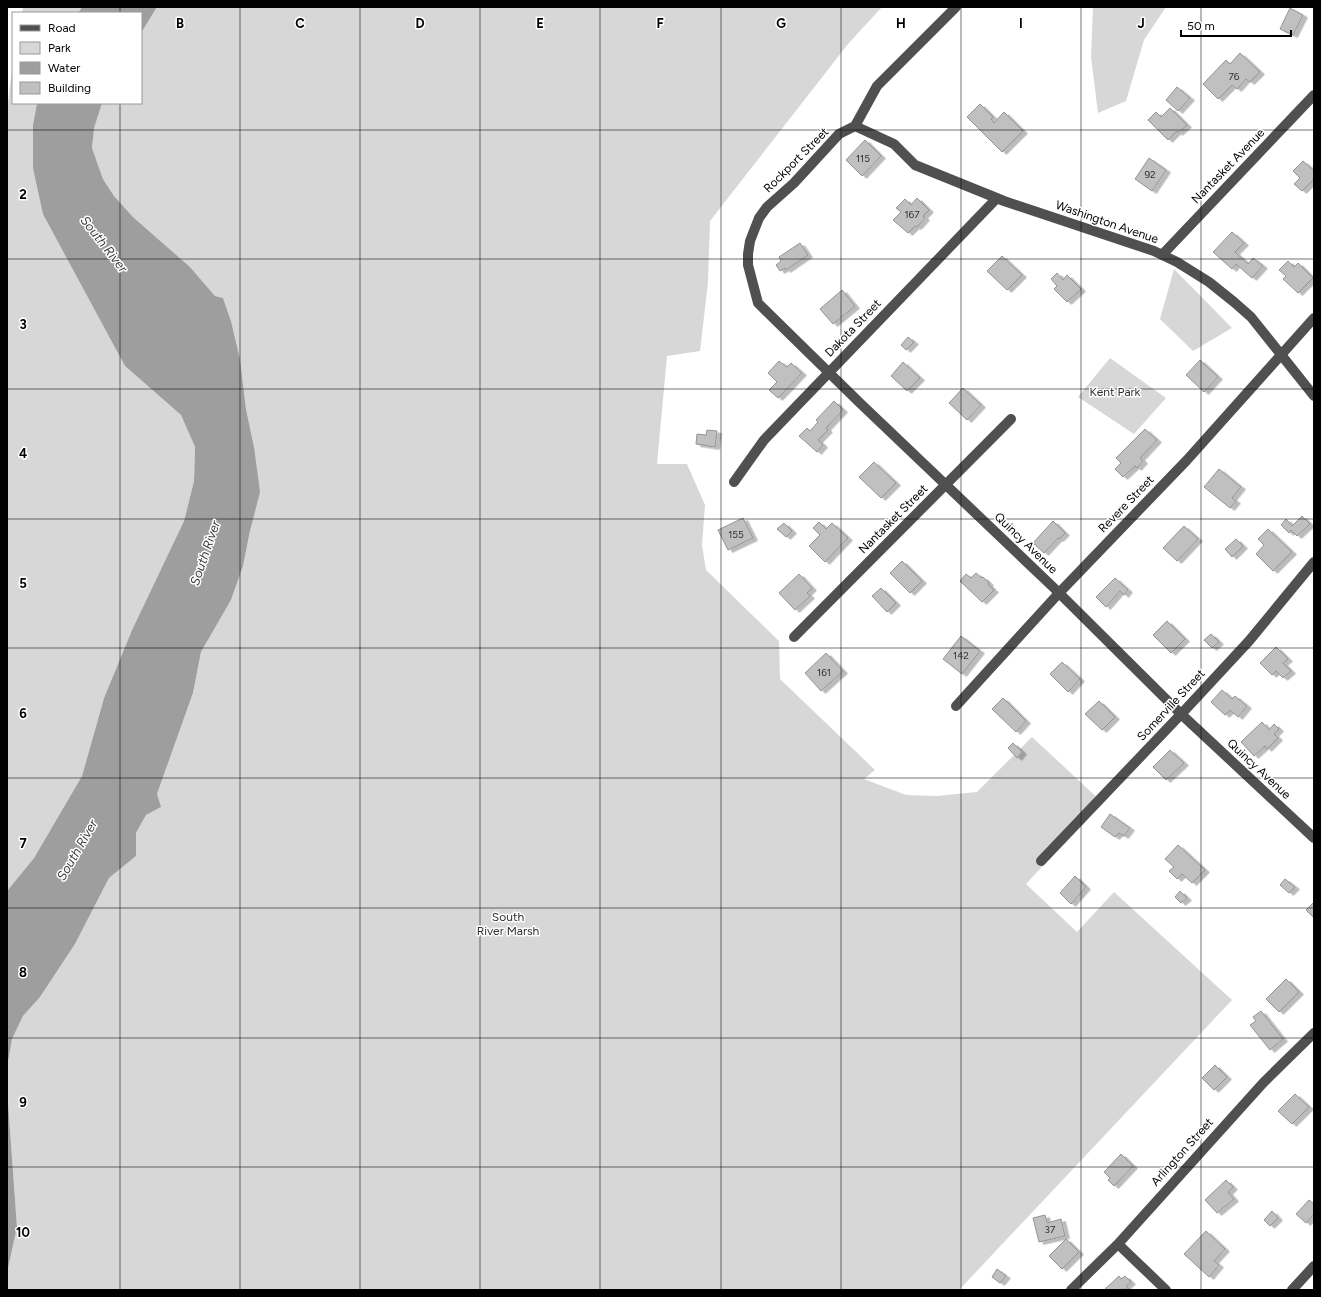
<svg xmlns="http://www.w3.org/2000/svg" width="1321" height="1297" viewBox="0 0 1321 1297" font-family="Figtree,sans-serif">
<defs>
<filter id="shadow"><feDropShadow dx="4.5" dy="2.5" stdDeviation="0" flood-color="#0004"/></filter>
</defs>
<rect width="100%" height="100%" fill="#fff"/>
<!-- green -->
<path fill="#d7d7d7" d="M 23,7 L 82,7 L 78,13 L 22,13 Z
M 157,7 L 882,7 L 848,44 L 710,221 L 708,282 L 700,351 L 667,356 L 657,464 L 687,464 L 705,505 L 702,545 L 706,570 L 779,641 L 780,679 L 875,770 L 864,779 L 906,795 L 937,796 L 977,792 L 1032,737 L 1102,802 L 1026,884 L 1077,932 L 1114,892 L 1232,1000 L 959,1290 L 7,1290 L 8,1264 L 17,1227 L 7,1088 L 7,1068 L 12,1039 L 23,1016 L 40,997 L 75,944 L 109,878 L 136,856 L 136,833 L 146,815 L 160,807 L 157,794 L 193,693 L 201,652 L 231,600 L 243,566 L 250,531 L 254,447 L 246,409 L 240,359 L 231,321 L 223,298 L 215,296 L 190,267 L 133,217 L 114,196 L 103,179 L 92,148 L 93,128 L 102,103 L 141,103 L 141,33 Z
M 1093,7 L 1166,7 L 1144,40 L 1126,101 L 1098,113 L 1091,57 Z
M 13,61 L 13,103 L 37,103 L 33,125 L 107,331 L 125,366 L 181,415 L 195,447 L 194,481 L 184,521 L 132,630 L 104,698 L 82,776 L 34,858 L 7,891 L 7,111 Z
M 1174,269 L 1232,328 L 1193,351 L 1160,319 Z
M 1110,358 L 1166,398 L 1134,434 L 1078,397 Z"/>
<!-- water -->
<path fill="#9e9e9e" d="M 82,7 L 157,7 L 141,33 L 141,13 L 78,13 Z
M 37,103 L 102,103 L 94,128 L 92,148 L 103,179 L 114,196 L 133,217 L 190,267 L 215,296 L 223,298 L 231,321 L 240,359 L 246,409 L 254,447 L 260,492 L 250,531 L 243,566 L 231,600 L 201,652 L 193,693 L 157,794 L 161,807 L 146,815 L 136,833 L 136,856 L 109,878 L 75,944 L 40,997 L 23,1016 L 12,1039 L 7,1068 L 7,891 L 34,858 L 82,776 L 104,698 L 132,630 L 184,521 L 194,481 L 195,447 L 181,415 L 125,366 L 43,214 L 33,168 L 33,125 Z
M 7,1088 L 17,1227 L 7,1272 Z"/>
<!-- building -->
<path fill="#c0c0c0" stroke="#949494" filter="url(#shadow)" d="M 1290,8 L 1303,15 L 1293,35 L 1280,29 Z
M 1240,53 L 1260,72 L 1250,82 L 1246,79 L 1237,89 L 1232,85 L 1218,99 L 1203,84 L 1226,60 L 1230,64 Z
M 1177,87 L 1190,98 L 1178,111 L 1166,100 Z
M 980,104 L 993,117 L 991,119 L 994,123 L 1004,112 L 1023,131 L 1002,152 L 967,117 Z
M 1170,108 L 1187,125 L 1178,133 L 1177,131 L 1168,140 L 1148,120 L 1156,112 L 1161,117 Z
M 865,140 L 881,156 L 862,176 L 846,160 Z
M 1149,158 L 1166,170 L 1152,191 L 1135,179 Z
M 1303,161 L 1314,171 L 1314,179 L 1302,191 L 1294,184 L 1300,178 L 1293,171 Z
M 917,198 L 929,210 L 923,216 L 925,218 L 917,227 L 915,226 L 908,233 L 893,220 L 901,212 L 896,208 L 905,199 L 911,205 Z
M 1232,232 L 1244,243 L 1235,252 L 1248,264 L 1253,258 L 1263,266 L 1252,278 L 1236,264 L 1232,269 L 1213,252 Z
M 800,243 L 808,255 L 786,270 L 785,268 L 780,271 L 776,265 L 781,261 L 779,257 Z
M 1002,256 L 1022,275 L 1007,290 L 987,271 Z
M 1288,261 L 1294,267 L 1298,263 L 1313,278 L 1298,293 L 1283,279 L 1286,276 L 1279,270 Z
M 1057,273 L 1063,280 L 1067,275 L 1081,289 L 1067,302 L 1054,289 L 1057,286 L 1051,279 Z
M 842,290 L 855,306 L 833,324 L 820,309 Z
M 908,337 L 914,342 L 906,350 L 901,345 Z
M 1200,360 L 1218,377 L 1204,392 L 1186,375 Z
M 779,361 L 787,367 L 791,363 L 802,373 L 778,398 L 769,390 L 777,382 L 768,373 Z
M 903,362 L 920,378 L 907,391 L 891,376 Z
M 963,388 L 981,405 L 967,420 L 949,403 Z
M 834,401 L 843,410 L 826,428 L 828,430 L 818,440 L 823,445 L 817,452 L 799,436 L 807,428 L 810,431 L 818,422 L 816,420 Z
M 1145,429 L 1157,440 L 1140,458 L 1143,461 L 1137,468 L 1135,466 L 1123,477 L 1115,469 L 1121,463 L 1116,458 Z
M 707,430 L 717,431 L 715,447 L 696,444 L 697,434 L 706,435 Z
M 874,462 L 896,483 L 881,498 L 859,477 Z
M 1219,469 L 1241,487 L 1232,498 L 1236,501 L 1230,508 L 1204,487 Z
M 1302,516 L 1310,524 L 1297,536 L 1291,530 L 1289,533 L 1281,525 L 1286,519 L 1292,526 Z
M 743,518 L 753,538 L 728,550 L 718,530 Z
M 1053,521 L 1065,533 L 1059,539 L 1058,538 L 1044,553 L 1033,543 Z
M 819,522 L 826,529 L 832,523 L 848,538 L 825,562 L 809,546 L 820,535 L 813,528 Z
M 784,523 L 792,531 L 786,537 L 777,529 Z
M 1184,526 L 1198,539 L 1177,561 L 1163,548 Z
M 1268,529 L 1292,552 L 1273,571 L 1256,554 L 1264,545 L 1258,539 Z
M 1236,539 L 1243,546 L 1232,557 L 1225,549 Z
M 902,561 L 922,581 L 910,593 L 890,573 Z
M 976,573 L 982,578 L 983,577 L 989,583 L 988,584 L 994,590 L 982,602 L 960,581 L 966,574 L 971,578 Z
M 799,574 L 812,588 L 807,593 L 810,596 L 795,610 L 779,593 Z
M 1115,578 L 1128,590 L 1124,595 L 1120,591 L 1106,607 L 1096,597 Z
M 881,588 L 896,603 L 887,612 L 872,596 Z
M 1167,621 L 1185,639 L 1171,653 L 1153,635 Z
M 1211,634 L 1219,642 L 1212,648 L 1204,640 Z
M 961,636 L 980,651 L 962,674 L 943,659 Z
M 1276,647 L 1288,659 L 1283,663 L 1291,671 L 1283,678 L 1276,671 L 1272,675 L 1260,663 Z
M 826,653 L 843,671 L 821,691 L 805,673 Z
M 1062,662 L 1080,679 L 1068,692 L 1050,674 Z
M 1222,690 L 1232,699 L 1235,696 L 1247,706 L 1238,717 L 1230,710 L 1225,715 L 1211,702 Z
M 1003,698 L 1026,721 L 1016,732 L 992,709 Z
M 1099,701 L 1115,717 L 1102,730 L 1085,714 Z
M 1262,722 L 1269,730 L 1274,724 L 1279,729 L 1274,734 L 1278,738 L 1267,749 L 1265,746 L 1254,756 L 1241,742 Z
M 1013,743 L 1022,752 L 1017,758 L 1008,748 Z
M 1170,750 L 1184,763 L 1166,780 L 1153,767 Z
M 1110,814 L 1130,828 L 1124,836 L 1119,833 L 1115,837 L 1101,827 Z
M 1178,845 L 1205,870 L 1192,883 L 1182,874 L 1177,879 L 1169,871 L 1174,867 L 1165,859 Z
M 1075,876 L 1086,887 L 1071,904 L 1060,893 Z
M 1285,879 L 1295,887 L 1289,893 L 1280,885 Z
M 1180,891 L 1187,898 L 1181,903 L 1175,897 Z
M 1314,902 L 1314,918 L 1306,910 Z
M 1286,979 L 1299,992 L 1279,1012 L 1266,999 Z
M 1261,1011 L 1283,1039 L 1270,1050 L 1250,1025 L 1256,1021 L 1253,1017 Z
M 1215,1065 L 1227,1077 L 1214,1090 L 1202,1078 Z
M 1295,1094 L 1309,1107 L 1292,1124 L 1278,1111 Z
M 1121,1154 L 1133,1166 L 1114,1186 L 1108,1180 L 1110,1178 L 1104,1172 Z
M 1226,1180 L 1233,1187 L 1228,1192 L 1234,1199 L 1217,1213 L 1205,1200 Z
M 1309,1200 L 1314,1204 L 1314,1214 L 1306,1223 L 1296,1214 Z
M 1272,1211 L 1278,1218 L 1270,1226 L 1264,1220 Z
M 1045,1215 L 1047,1223 L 1061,1219 L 1065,1236 L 1039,1242 L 1033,1218 Z
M 1206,1231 L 1225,1249 L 1214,1261 L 1219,1265 L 1209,1277 L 1184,1254 Z
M 1066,1239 L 1079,1252 L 1062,1269 L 1049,1256 Z
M 997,1269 L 1006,1276 L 1000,1283 L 992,1277 Z
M 1119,1276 L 1121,1279 L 1125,1276 L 1131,1282 L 1126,1286 L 1129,1289 L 1104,1290 Z"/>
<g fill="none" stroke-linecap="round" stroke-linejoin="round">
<!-- minor -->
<path stroke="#505050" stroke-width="10" d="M 956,7 L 877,86 L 855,126 L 839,134 L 794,183 L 767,207 L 759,218 L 750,241 L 748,254 L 748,265 L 758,303 L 861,404 L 1053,587 L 1181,714 L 1314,838
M 855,126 L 894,144 L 915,165 L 1004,201 L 1154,251 L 1177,262 L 1209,282 L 1234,302 L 1251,317 L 1314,396
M 1162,255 L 1314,95
M 734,482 L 764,440 L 997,198
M 794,637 L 1011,419
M 956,706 L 1059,593 L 1187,460 L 1314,318
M 1041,861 L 1185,710 L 1249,641 L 1314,562
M 1118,1244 L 1166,1290
M 1071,1290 L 1118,1244 L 1264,1082 L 1314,1033
M 1292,1290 L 1314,1266"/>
</g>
<!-- grid -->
<path fill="none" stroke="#000" stroke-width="1" stroke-opacity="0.55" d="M 120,7 L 120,13M 240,7 L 240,1290M 360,7 L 360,1290M 480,7 L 480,1290M 600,7 L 600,1290M 721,7 L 721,1290M 841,7 L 841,1290M 961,7 L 961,1290M 1081,7 L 1081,1290M 1201,7 L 1201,1290M 120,103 L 120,1290M 7,130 L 1314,130M 7,259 L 1314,259M 7,389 L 1314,389M 7,519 L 1314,519M 7,648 L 1314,648M 7,778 L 1314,778M 7,908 L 1314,908M 7,1038 L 1314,1038M 7,1167 L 1314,1167"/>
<g text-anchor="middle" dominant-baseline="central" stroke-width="3" stroke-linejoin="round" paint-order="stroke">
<!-- number labels -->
<g font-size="10" fill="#303030">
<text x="1234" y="76">76</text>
<text x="863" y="158">115</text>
<text x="1150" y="174">92</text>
<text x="912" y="214">167</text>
<text x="736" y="534">155</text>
<text x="961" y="655">142</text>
<text x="824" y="672">161</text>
<text x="1050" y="1229">37</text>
</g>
<!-- street labels -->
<g font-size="12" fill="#000" stroke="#fff">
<text transform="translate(796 160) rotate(-45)">Rockport Street</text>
<text transform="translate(1228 166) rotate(-46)">Nantasket Avenue</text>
<text transform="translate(1107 222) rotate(19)">Washington Avenue</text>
<text transform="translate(853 328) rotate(-46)">Dakota Street</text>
<text transform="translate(1126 504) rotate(-46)">Revere Street</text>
<text transform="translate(893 519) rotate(-45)">Nantasket Street</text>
<text transform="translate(1026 543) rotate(44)">Quincy Avenue</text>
<text transform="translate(1171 705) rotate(-47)">Somerville Street</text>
<text transform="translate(1259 769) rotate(43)">Quincy Avenue</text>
<text transform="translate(1182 1152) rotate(-48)">Arlington Street</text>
</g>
<!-- park labels -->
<g font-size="12" fill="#2e2e2e" stroke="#fff">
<text x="1115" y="392">Kent Park</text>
<text x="508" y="917">South<tspan x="508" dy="14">River Marsh</tspan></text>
</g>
<!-- water labels -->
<g font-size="13" font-style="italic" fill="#3f3f3f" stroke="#fff">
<text transform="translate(104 244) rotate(52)">South River</text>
<text transform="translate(205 553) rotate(-71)">South River</text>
<text transform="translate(77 850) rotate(-60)">South River</text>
</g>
</g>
<g font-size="13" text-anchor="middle" font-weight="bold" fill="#000" stroke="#fff" stroke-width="3" stroke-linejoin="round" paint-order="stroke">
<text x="180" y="28">B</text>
<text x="300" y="28">C</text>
<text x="420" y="28">D</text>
<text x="540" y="28">E</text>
<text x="660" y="28">F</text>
<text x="781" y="28">G</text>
<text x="901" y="28">H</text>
<text x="1021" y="28">I</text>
<text x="1141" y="28">J</text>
<text x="23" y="199">2</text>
<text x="23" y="329">3</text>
<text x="23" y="458">4</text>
<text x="23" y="588">5</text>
<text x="23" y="718">6</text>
<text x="23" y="848">7</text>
<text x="23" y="977">8</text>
<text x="23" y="1107">9</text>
<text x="23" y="1237">10</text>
</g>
<!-- border -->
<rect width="1321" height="1297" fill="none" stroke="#000000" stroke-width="16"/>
<!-- legend -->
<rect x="12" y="12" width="130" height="92" fill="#ffffff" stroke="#999999"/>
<rect x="20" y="25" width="20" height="6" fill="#505050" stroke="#999999"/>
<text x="48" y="32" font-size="12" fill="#000000">Road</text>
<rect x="20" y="42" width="20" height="12" fill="#d7d7d7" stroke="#999999"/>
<text x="48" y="52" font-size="12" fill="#000000">Park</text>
<rect x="20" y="62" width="20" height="12" fill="#9e9e9e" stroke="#999999"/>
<text x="48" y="72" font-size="12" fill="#000000">Water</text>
<rect x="20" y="82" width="20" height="12" fill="#c0c0c0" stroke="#999999"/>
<text x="48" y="92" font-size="12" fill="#000000">Building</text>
<!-- scale -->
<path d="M1181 30v6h110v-6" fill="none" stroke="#000000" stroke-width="2"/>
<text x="1187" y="30" font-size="12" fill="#000000" stroke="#ffffff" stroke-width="3" paint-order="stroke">50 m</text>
</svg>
